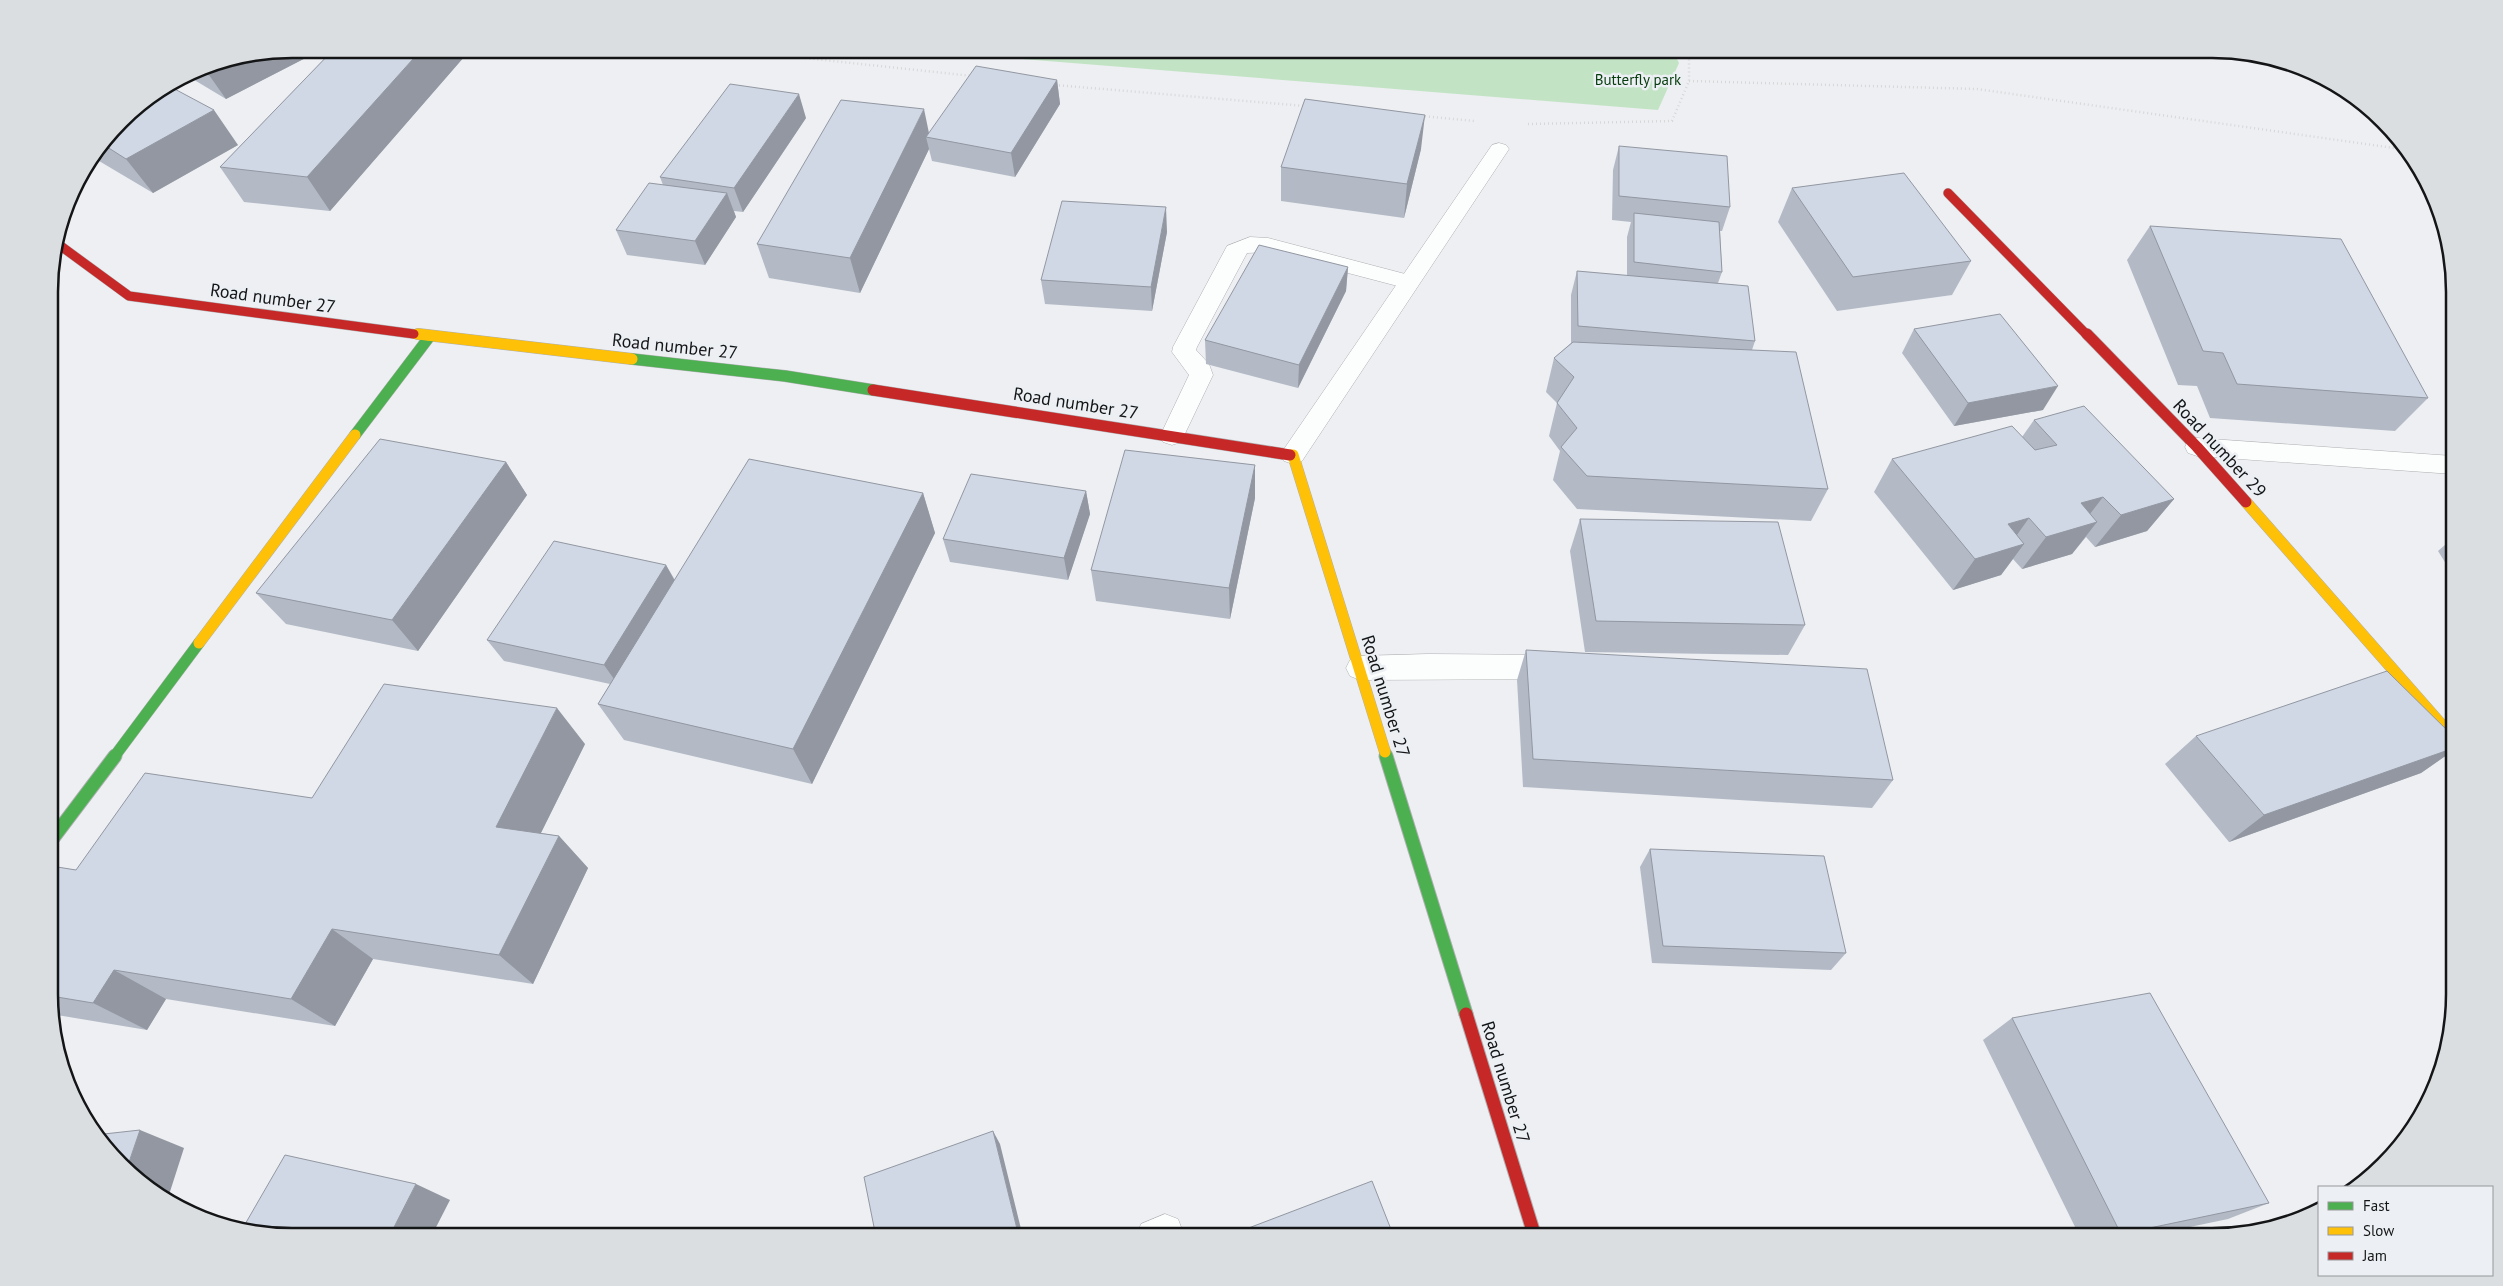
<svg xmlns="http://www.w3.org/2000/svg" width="2503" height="1286" viewBox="0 0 2503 1286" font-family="'PT Sans',sans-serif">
<rect width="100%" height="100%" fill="#edeff2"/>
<!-- green -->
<path fill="#c2e4c4" d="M 897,49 L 1672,49 L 1679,63 L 1658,110 Z"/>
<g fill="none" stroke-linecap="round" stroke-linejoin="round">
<defs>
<path id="lane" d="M 1250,237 L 1268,238 L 1409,275 L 1417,277 L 1420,282 L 1417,287 L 1409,289 L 1268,252 L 1247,253 L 1197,347 L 1196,350 L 1209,364 L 1213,375 L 1181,442 L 1172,445 L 1163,442 L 1160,436 L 1189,375 L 1172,352 L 1173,347 L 1227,246 Z"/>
<path id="street" d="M 1499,143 L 1506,145 L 1509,149 L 1302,461 L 1293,464 L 1284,461 L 1281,455 L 1284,449 L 1492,145 Z
M 2197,438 L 2453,456 L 2453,474 L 2197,456 L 2188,453 L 2185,447 L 2188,441 Z
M 1428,654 L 1558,655 L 1568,659 L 1572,667 L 1568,675 L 1558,679 L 1360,680 L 1350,676 L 1346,668 L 1350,660 L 1360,656 Z
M 1165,1214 L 1178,1219 L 1183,1232 L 1181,1237 L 1136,1237 L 1141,1224 Z"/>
<path id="fast-far1" d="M 632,359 L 785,376 L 873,390
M 355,435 L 430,336
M 1385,752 L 1387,757
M 114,757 L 199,643"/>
<path id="fast" d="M 1386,756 L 1466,1014
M 50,842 L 115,756"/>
<path id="slow-far1" d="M 414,334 L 429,336"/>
<path id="slow" d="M 418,334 L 632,359
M 1290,455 L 1293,455 L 1385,752
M 2246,502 L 2454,739
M 199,643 L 355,435"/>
<path id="jam-far2" d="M 1948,193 L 2088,336
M 58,244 L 129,296 L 414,334"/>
<path id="jam-far1" d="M 2087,334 L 2197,447 L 2246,502
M 873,390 L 1290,455"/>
<path id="jam" d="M 1466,1014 L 1535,1237"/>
</defs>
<!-- lane casing -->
<use href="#lane" stroke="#aeafb1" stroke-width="1"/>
<!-- street casing -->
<use href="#street" stroke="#aeafb1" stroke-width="1"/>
<!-- fast-far1 casing -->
<use href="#fast-far1" stroke="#aeafb1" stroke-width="12"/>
<!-- fast casing -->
<use href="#fast" stroke="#aeafb1" stroke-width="15"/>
<!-- slow-far1 casing -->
<use href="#slow-far1" stroke="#aeafb1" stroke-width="10"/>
<!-- slow casing -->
<use href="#slow" stroke="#aeafb1" stroke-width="12"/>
<!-- jam-far2 casing -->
<use href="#jam-far2" stroke="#aeafb1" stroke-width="10"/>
<!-- jam-far1 casing -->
<use href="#jam-far1" stroke="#aeafb1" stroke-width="12"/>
<!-- jam casing -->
<use href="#jam" stroke="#aeafb1" stroke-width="15"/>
<!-- path -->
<path stroke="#d7d7d8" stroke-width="2.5" stroke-dasharray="1 3" stroke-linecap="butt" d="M 722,49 L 972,76
M 1689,81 L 1977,89 L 2408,150
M 1055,85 L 1305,106
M 1421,116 L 1475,121
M 1528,124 L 1672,121 L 1689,81 L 1689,49"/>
<!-- lane -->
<use href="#lane" fill="#fcfdfd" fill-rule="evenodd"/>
<!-- street -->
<use href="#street" fill="#fcfdfd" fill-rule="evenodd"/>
<!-- fast-far1 -->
<use href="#fast-far1" stroke="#4caf50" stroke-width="11"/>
<!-- fast -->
<use href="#fast" stroke="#4caf50" stroke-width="13"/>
<!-- slow-far1 -->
<use href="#slow-far1" stroke="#ffc107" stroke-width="9"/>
<!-- slow -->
<use href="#slow" stroke="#ffc107" stroke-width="11"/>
<!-- jam-far2 -->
<use href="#jam-far2" stroke="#c62828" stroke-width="9"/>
<!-- jam-far1 -->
<use href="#jam-far1" stroke="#c62828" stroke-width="11"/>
<!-- jam -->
<use href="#jam" stroke="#c62828" stroke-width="13"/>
</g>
<!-- wall -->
<path fill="#b3bac6" d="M 292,49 L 323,49 L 226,99 L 186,75 L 199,67 Z
M 334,49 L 471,49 L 330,211 L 244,202 L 220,167 Z
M 1057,80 L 1060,104 L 1015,177 L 932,161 L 929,149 L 860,293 L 769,278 L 757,244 L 929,133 Z
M 131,109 L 238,145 L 153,193 L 94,158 Z
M 806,118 L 743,212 L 734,211 L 736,217 L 705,265 L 627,255 L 616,230 L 663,185 L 660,177 Z
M 1619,146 L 1730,207 L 1722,231 L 1720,231 L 1722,272 L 1718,283 L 1755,341 L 1752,350 L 1828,489 L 1811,521 L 1577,509 L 1553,480 L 1560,451 L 1549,436 L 1557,403 L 1546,392 L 1554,358 L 1571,343 L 1571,295 L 1577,271 L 1627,276 L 1627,237 L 1631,222 L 1612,220 L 1613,170 Z
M 1421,149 L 1404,218 L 1281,201 L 1281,167 Z
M 1792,188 L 1971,261 L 1952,295 L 1837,311 L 1778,222 Z
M 2150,226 L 2428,398 L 2395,431 L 2210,418 L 2197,386 L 2178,385 L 2127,260 Z
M 1167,232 L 1152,311 L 1045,304 L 1041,280 Z
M 1348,267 L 1346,291 L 1298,388 L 1206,364 L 1205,340 Z
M 1914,329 L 2043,410 L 1954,426 L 1902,353 Z
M 2034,420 L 2174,499 L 2147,531 L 2095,547 L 2086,537 L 2072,554 L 2022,569 L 2013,559 L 2001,575 L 1953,590 L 1874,492 L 1892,459 L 2022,437 Z
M 506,462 L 527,495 L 418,651 L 286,624 L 256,593 Z
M 1255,465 L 1255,498 L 1230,619 L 1096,601 L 1091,570 Z
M 1086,491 L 1090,514 L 1068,580 L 950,562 L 943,539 Z
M 923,493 L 935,533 L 812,784 L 624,740 L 598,704 L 610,684 L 504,661 L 487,640 L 666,565 L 675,580 Z
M 1580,519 L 1805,625 L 1788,655 L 1585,652 L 1570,551 Z
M 2453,538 L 2453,575 L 2438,551 Z
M 1526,650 L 1893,780 L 1872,808 L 1523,787 L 1517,680 Z
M 2196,736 L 2454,737 L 2454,750 L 2421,773 L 2229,842 L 2165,764 Z
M 585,744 L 541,833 L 559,836 L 588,868 L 533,984 L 373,959 L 335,1026 L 166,999 L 147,1030 L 51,1014 L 51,866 L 76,870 L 312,798 Z
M 1650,849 L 1846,953 L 1831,970 L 1652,963 L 1640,867 Z
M 2012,1018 L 2269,1203 L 2228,1219 L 2142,1237 L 2080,1237 L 1983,1040 Z"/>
<!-- shaded-wall -->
<path fill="#9297a1" d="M 292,49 L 323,49 L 226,99 L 209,75 L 240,59 Z
M 422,49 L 471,49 L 330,211 L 307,177 Z
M 1057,80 L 1060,104 L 1015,177 L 1011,153 Z
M 799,94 L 806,118 L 743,212 L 734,188 Z
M 924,109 L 930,138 L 926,137 L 929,149 L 860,293 L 850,258 Z
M 214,110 L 238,145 L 153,193 L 126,159 Z
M 1425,115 L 1421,149 L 1404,218 L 1407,184 Z
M 727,193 L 736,217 L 705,265 L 695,241 Z
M 1166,207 L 1167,232 L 1152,311 L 1151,287 Z
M 1348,267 L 1346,291 L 1298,388 L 1299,365 Z
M 2058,386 L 2043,410 L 1954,426 L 1968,403 Z
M 506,462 L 527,495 L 418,651 L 392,620 Z
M 1255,465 L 1255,498 L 1230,619 L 1229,588 Z
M 1086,491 L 1090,514 L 1068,580 L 1064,558 Z
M 923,493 L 935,533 L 812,784 L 793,749 Z
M 2103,497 L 2080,527 L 2097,522 L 2072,554 L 2022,569 L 2046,537 L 2081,503 Z
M 50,498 L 58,506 L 50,515 Z
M 2174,499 L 2147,531 L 2095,547 L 2121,515 Z
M 2029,518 L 2007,549 L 2024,544 L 2001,575 L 1953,590 L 1975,559 L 2008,524 Z
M 666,565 L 678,587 L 619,686 L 604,665 Z
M 557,708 L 585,744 L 528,859 L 496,827 Z
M 2454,748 L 2454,750 L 2421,773 L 2229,842 L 2264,815 Z
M 559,836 L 588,868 L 533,984 L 499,955 Z
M 332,929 L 373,959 L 335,1026 L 291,999 Z
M 114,970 L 166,999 L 147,1030 L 93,1003 Z
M 140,1130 L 184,1148 L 167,1201 L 132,1177 L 126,1171 Z
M 993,1131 L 1000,1144 L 1023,1237 L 1019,1237 Z
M 416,1184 L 450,1200 L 431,1237 L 389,1237 Z"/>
<!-- building -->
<path fill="#d0d8e6" stroke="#9297a1" d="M 334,49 L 422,49 L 307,177 L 220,167 Z
M 240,59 L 209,75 L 198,68 L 199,67 Z
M 976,66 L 1057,80 L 1011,153 L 926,137 Z
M 730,84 L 799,94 L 734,188 L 660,177 Z
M 169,86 L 214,110 L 126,159 L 104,145 L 131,109 Z
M 1305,99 L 1425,115 L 1407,184 L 1281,167 Z
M 841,100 L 924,109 L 850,258 L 757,244 Z
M 1619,146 L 1727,156 L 1730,207 L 1619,196 Z
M 1904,173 L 1971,261 L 1853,277 L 1792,188 Z
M 649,183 L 727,193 L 695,241 L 616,230 Z
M 1062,201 L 1166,207 L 1151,287 L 1041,280 Z
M 1634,213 L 1719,222 L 1722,272 L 1634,262 Z
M 2150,226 L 2341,239 L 2428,398 L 2237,384 L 2223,353 L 2203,351 Z
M 1259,245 L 1348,267 L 1299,365 L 1205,340 Z
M 1577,271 L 1748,286 L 1755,341 L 1578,326 Z
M 2000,314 L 2058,386 L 1968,403 L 1914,329 Z
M 1573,342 L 1796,352 L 1828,489 L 1587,476 L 1561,447 L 1577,428 L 1557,403 L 1574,377 L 1554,358 Z
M 2084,406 L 2174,499 L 2121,515 L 2103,497 L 2081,503 L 2097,522 L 2046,537 L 2029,518 L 2008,524 L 2024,544 L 1975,559 L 1892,459 L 2012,426 L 2035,450 L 2057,445 L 2034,420 Z
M 380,439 L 506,462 L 392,620 L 256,593 Z
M 1125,450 L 1255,465 L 1229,588 L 1091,570 Z
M 749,459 L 923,493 L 793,749 L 598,704 Z
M 971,474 L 1086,491 L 1064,558 L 943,539 Z
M 1580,519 L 1778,522 L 1805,625 L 1596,621 Z
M 554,541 L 666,565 L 604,665 L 487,640 Z
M 1526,650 L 1867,669 L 1893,780 L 1533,759 Z
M 2387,671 L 2454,737 L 2454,748 L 2264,815 L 2196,736 Z
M 384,684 L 557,708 L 496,827 L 559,836 L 499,955 L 332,929 L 291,999 L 114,970 L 93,1003 L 51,996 L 51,866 L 76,870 L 145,773 L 312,798 Z
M 1650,849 L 1824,856 L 1846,953 L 1663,946 Z
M 2150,993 L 2269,1203 L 2121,1234 L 2012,1018 Z
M 140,1130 L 126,1171 L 99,1142 L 95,1135 Z
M 993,1131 L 1019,1237 L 876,1237 L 864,1177 Z
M 285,1155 L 416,1184 L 389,1237 L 292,1237 L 244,1226 Z
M 1372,1181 L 1394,1237 L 1225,1237 Z"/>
<g text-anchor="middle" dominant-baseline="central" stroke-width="5" stroke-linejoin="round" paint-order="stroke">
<!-- far-park labels -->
<g font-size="15" fill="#053d0c" stroke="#eceff3">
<text x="1638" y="79">Butterfly park</text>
</g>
<!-- street labels -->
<g font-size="18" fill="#141516" stroke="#eceff3">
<text transform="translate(273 298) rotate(8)">Road number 27</text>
<text transform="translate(675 346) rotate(6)">Road number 27</text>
<text transform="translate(1076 403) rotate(9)">Road number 27</text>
<text transform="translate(2220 448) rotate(47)">Road number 29</text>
<text transform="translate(1386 696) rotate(73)">Road number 27</text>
<text transform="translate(1506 1082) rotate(73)">Road number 27</text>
</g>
</g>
<!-- crop -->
<path d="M0 0H2503V1286H0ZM292 58H2212A234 234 0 0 1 2446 292V994A234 234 0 0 1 2212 1228H292A234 234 0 0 1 58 994V292A234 234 0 0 1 292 58Z" fill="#dbdee1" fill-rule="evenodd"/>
<path fill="none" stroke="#141516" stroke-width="2.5" d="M292 58H2212A234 234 0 0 1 2446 292V994A234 234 0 0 1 2212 1228H292A234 234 0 0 1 58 994V292A234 234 0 0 1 292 58Z"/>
<!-- legend -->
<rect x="2318" y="1186" width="175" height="90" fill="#eceff3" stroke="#96989b"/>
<rect x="2328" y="1202" width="25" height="8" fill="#4caf50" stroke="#96989b"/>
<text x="2363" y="1211" font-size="15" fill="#141516">Fast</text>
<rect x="2328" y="1227" width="25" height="8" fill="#ffc107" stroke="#96989b"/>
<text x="2363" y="1236" font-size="15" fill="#141516">Slow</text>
<rect x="2328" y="1252" width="25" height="8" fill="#c62828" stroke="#96989b"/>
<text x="2363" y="1261" font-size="15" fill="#141516">Jam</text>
</svg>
